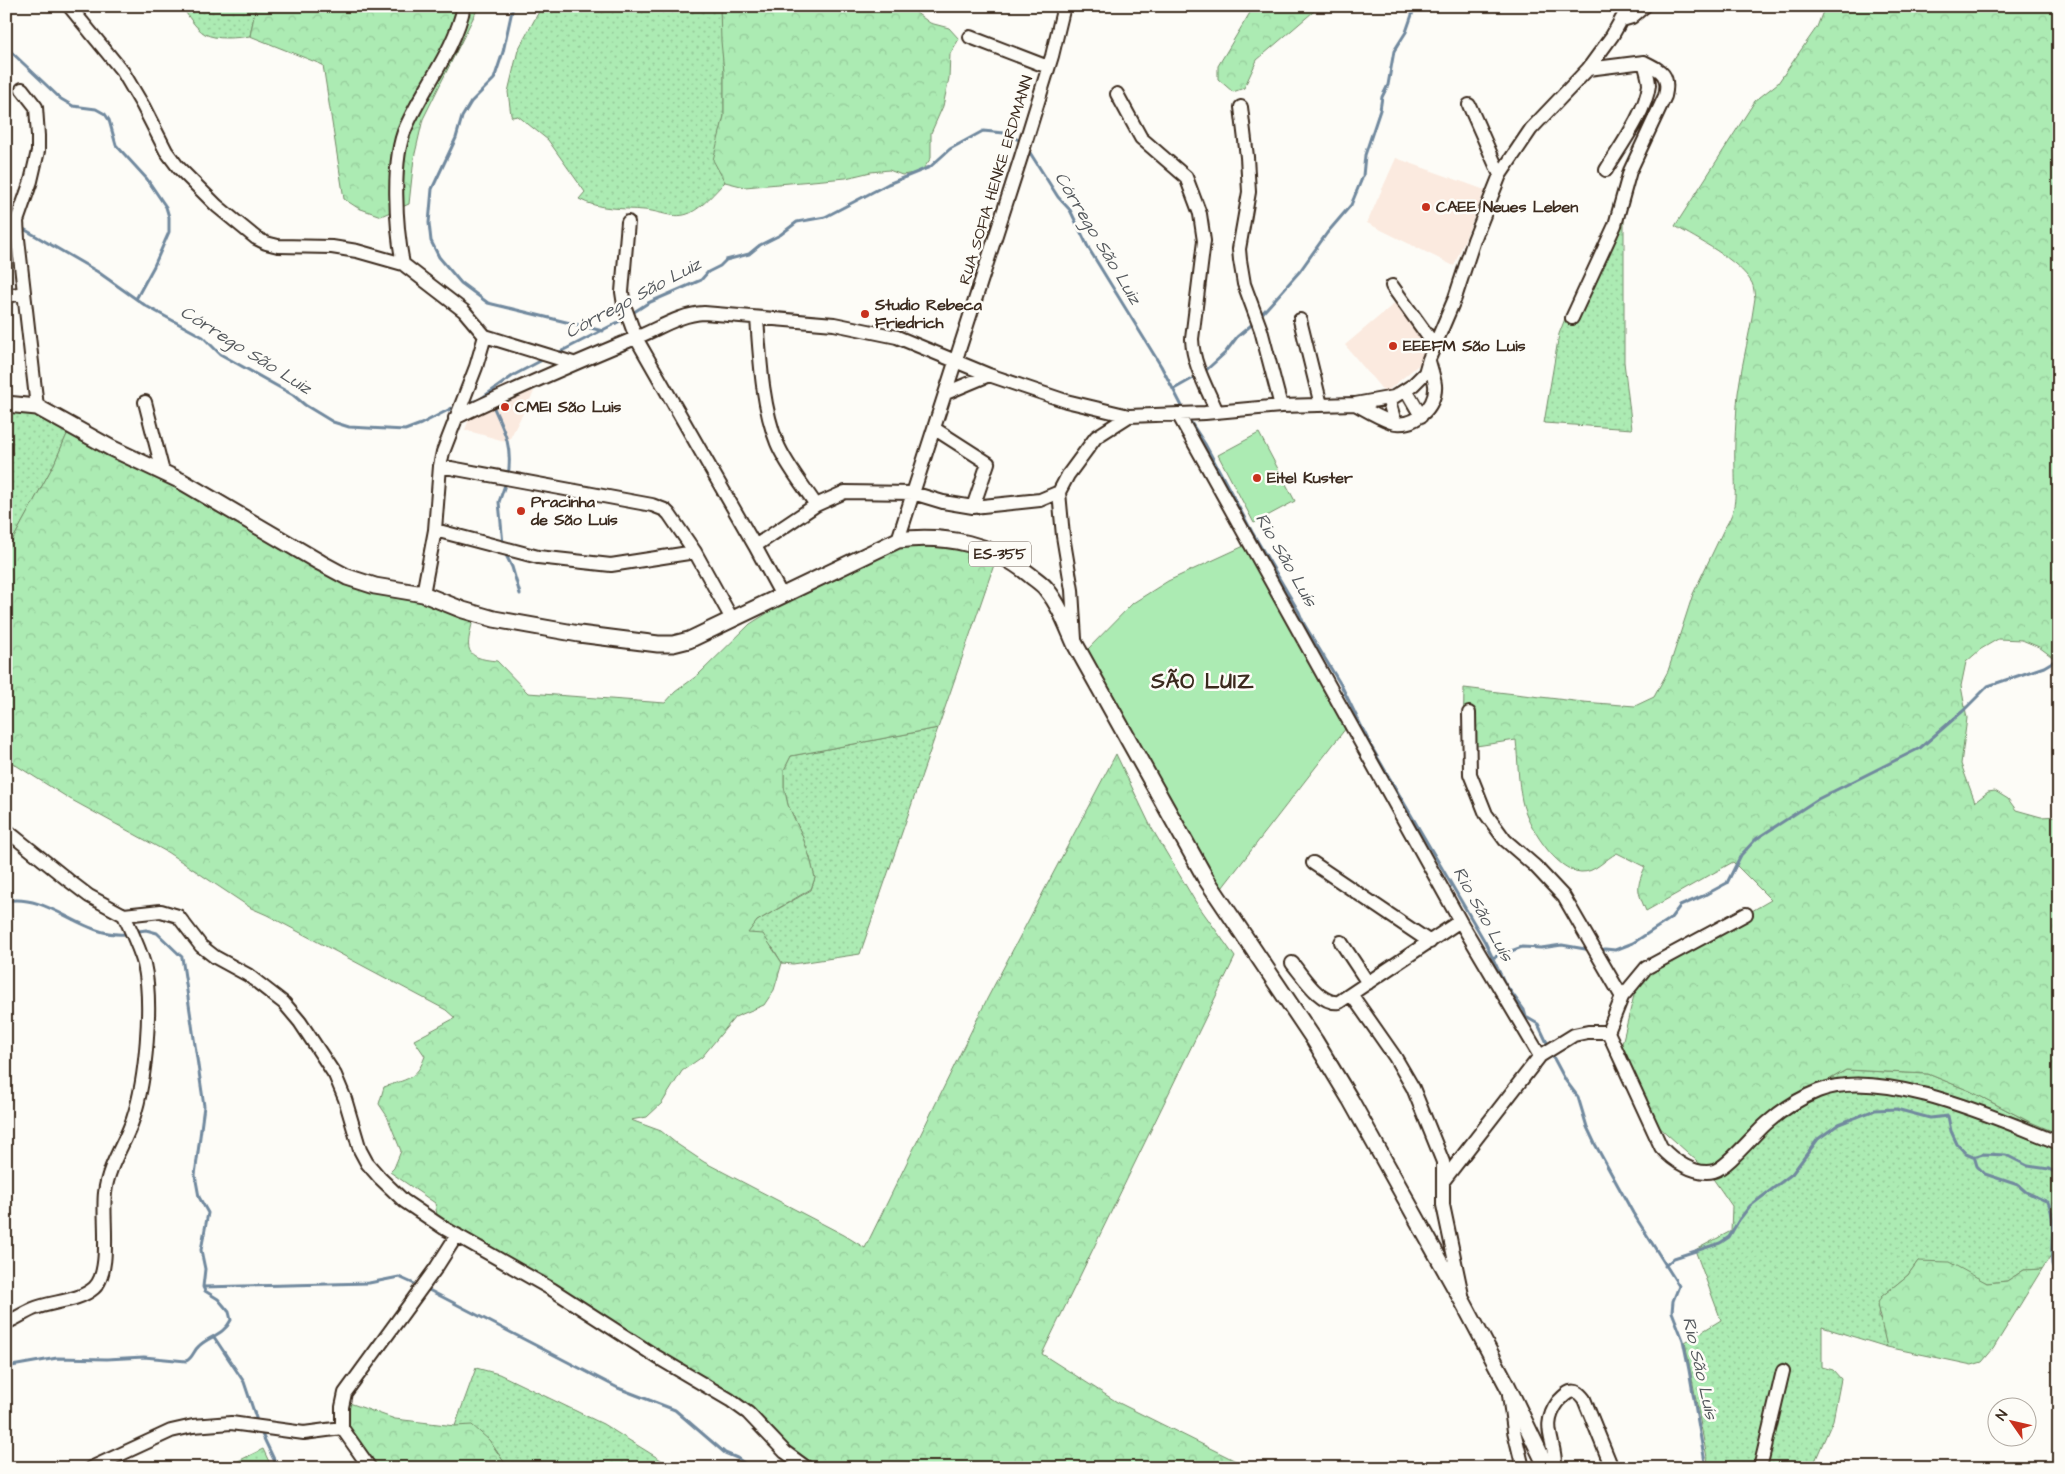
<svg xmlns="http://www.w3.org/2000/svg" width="2065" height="1474" viewBox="0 0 2065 1474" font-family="'Architects Daughter',sans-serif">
<defs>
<pattern id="grass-dots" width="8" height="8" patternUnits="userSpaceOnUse" patternTransform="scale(1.25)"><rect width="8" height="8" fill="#acebb3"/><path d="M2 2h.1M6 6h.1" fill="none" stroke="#95ca9a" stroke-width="1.8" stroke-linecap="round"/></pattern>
<pattern id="forest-crowns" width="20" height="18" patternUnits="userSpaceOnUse" patternTransform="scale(1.25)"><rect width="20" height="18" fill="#acebb3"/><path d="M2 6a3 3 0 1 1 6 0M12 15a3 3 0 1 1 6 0" fill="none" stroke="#95ca9a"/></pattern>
</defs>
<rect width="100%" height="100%" fill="#fdfcf7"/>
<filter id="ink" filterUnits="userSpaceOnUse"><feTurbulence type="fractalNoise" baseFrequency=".02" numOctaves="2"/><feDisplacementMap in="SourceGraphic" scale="10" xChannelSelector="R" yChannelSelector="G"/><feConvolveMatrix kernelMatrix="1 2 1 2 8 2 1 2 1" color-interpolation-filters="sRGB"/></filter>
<g filter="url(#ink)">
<!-- built -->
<path fill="#fbeadf" d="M 1396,158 L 1485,190 L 1454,266 L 1367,223 Z
M 1401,298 L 1441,346 L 1385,393 L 1345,345 Z
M 521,384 L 534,392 L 508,442 L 465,430 L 470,416 Z"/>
<!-- grass -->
<path fill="url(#grass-dots)" stroke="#748a68" d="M 181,6 L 256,6 L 250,36 C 238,38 216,40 205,34 C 195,28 188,15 181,6 Z
M 542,6 L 720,6 L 724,72 L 724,116 L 714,160 L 725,182 C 715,192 703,207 690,213 C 674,220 660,211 644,210 C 622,208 599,210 579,199 L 585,192 L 548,140 L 518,116 L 512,117 L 511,115 L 508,92 L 518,50 Z
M 1624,212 L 1624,362 L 1632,429 L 1544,423 L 1559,334 L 1568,311 Z
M 6,409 L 38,415 L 68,432 L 54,464 L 6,552 Z
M 938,728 L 860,954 L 793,964 L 782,963 L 773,948 L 747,933 L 757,921 L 811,890 L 815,878 L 810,858 L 802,835 L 788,805 L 784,787 L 784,770 L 791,756 Z
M 1846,1070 L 1928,1074 L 1970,1091 L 2028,1121 L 2059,1134 L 2059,1247 L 2053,1252 L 2042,1269 L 2024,1270 L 2007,1281 L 1987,1283 L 1970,1275 L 1918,1261 L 1908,1275 L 1881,1297 L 1878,1316 L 1882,1323 L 1887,1347 L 1822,1327 L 1822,1367 L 1833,1370 L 1841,1379 L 1833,1420 L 1812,1468 L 1709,1468 L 1685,1342 L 1721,1320 L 1695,1250 L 1731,1231 L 1732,1206 L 1707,1170 L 1774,1111 Z
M 476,1368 L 499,1374 L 603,1424 L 674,1468 L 622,1468 L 615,1464 L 613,1468 L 508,1468 L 489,1440 L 455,1426 Z
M 263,1449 L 272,1468 L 238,1468 L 234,1463 Z"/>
<!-- forest -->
<path fill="url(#forest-crowns)" stroke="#748a68" d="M 256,6 L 479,6 L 423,119 L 414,158 L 409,204 L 381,216 L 358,208 L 344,199 L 323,65 L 250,36 Z
M 720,6 L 907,6 L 930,23 L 949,28 L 959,39 L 950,54 L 949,78 L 943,106 L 931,133 L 931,158 L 921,172 L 902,175 L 889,170 L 871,172 L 846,178 L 745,187 L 725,182 L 713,160 L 724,116 L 724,72 L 721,41 Z
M 1254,6 L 1320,6 L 1257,60 L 1244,88 L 1233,92 L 1218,79 L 1218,66 Z
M 1825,6 L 2059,6 L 2059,662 L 2039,647 L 2022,640 L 1998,639 L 1981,649 L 1966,662 L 1961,686 L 1967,718 L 1961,764 L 1975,802 L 1988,792 L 1995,791 L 2008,799 L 2016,810 L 2041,817 L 2059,816 L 2059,1134 L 2028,1121 L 1970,1091 L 1928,1074 L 1846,1070 L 1774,1111 L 1732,1163 L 1707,1170 L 1657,1125 L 1619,1056 L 1637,983 L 1657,956 L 1724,927 L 1771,900 L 1733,862 L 1646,911 C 1637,890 1636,888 1645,867 L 1617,853 C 1605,859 1595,873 1581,872 C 1555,871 1527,824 1522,801 C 1518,782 1518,760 1516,740 L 1463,748 L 1464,688 L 1583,702 L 1635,706 L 1654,697 L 1668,671 L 1693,594 L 1724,529 C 1738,509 1735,493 1735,470 C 1734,445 1736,418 1738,393 C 1742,361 1751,330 1755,298 C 1754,293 1754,287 1752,283 C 1738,259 1698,240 1675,226 L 1755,101 L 1778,83 L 1817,27 Z
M 68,432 L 155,476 L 332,574 L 399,589 L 473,620 C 466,649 463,658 497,661 L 528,693 L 665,703 L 675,692 L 698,675 L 750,624 L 769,612 L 800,587 L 872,551 L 935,540 L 996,559 L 938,728 L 791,756 L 784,770 L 784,787 L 788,805 L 802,835 L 810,858 L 815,878 L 811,889 L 757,921 L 748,933 L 763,934 L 782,963 L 774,990 L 764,1005 L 735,1017 L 702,1057 L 682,1071 L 662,1103 L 647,1117 L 631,1120 L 661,1131 L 677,1144 L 704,1162 L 844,1235 L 865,1248 L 987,999 L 1116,754 L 1151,827 L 1195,901 L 1235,957 L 1042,1354 L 1117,1402 L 1250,1468 L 813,1468 L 797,1459 L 689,1377 L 437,1215 L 435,1203 L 390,1172 L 394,1168 L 401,1151 L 387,1116 L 379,1104 L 384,1087 C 406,1079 417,1080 425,1056 L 414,1040 L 455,1018 L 446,1010 L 267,915 L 251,908 L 167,852 L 70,799 L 6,759 L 6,552 L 54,464 Z
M 1918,1261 L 1949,1262 L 1987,1283 L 2007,1281 L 2024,1270 L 2042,1269 L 1993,1349 L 1982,1362 L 1972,1365 L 1887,1347 L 1877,1305 L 1881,1297 L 1908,1275 Z
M 341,1400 L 395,1419 L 455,1426 L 472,1425 L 489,1440 L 508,1468 L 369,1468 L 344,1428 Z"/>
<!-- garden -->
<path fill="#acebb3" stroke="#748a68" d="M 1259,433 L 1295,501 L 1254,523 L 1218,455 Z
M 1244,546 L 1346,728 L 1212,901 L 1146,783 L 1086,651 L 1133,603 L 1168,581 Z"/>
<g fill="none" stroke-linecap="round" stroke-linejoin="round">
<!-- stream -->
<path stroke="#71899e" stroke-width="3" d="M 513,6 L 503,52 L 494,79 L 471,102 L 462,117 L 456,138 L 432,189 L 429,223 L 431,241 L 439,257 L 461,283 L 488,303 L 603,331
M 6,47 L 61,99 L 73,106 L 96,109 L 105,114 L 109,120 L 116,145 L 147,179 L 166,207 L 169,217 L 169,232 L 154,266 L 136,299
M 1027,148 L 1058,197 L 1070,210 L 1089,249 L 1161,366 L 1184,410
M 6,218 L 14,223
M 22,228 L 98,272 L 146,306 L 203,337 L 220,354 L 293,395 L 305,405 L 333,422 L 349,427 L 405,430 L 421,424 L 456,406
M 631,314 L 648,303 L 701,280 L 708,272 L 720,266 L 726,260 L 749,254 L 760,245 L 780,235 L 797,222 L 825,217 L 888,184 L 930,167 L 950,149 L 983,131 L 1004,133 L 1021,141
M 1259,317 L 1300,271 L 1327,233 L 1351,205 L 1363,176 L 1365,155 L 1380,110 L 1382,97 L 1388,85 L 1394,51 L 1406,32 L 1415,6
M 556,354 L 626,318
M 1203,373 L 1225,353 L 1237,337 L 1255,322
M 1174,389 L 1197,376
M 467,403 L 479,400 L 514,375 L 546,358
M 492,404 C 504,430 513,446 508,476
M 1188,418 L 1205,444 L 1252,532 L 1299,612 L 1304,624 L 1341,685 L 1372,748 L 1485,942 L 1505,984 L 1524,1010 L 1526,1017 L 1538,1024 L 1549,1047
M 503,544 L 499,502 L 506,482
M 505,553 L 512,567 L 520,594
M 2059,575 C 2050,592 2056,611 2059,628
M 6,901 C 50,893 82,938 126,934
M 1600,951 L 1605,949 L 1615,950 L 1633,943 L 1670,919 L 1680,906 L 1703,896 L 1727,883 L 1741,855 L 1756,839 L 1818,799 L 1920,748 L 1963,711 L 1988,686 L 2044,667 L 2059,658
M 1492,958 L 1522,947 L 1541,948 L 1562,945 L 1591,950
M 1551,1053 L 1566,1081 L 1578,1097 L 1587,1127 L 1595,1144 L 1633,1213 L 1679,1286 L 1673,1301 L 1672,1312 L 1683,1340 L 1689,1370 L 1706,1468
M 1974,1156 L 1977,1166 L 1985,1174 L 2018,1185 L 2026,1192 L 2048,1202 C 2057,1223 2050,1243 2052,1264 C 2053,1268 2057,1274 2059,1278
M 1665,1266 L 1674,1258 L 1720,1243 L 1729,1237 L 1739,1220 L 1750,1206 L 1792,1174 L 1818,1139 L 1839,1124 L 1875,1110 L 1896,1109 L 1930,1118 L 1948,1116 L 1951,1131 L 1957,1144 L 1966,1154 L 1973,1157 L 1983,1154 L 2006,1155 L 2028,1166 L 2049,1169 L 2059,1175
M 203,1287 L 369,1283 L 399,1277 L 419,1286
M 425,1288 L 618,1388 L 675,1410 L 725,1453 L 737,1458 L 751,1468
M 214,1337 L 244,1382 L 258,1424
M 6,1367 L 57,1358 L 107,1359 L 144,1357 L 186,1361 C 193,1358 193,1351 199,1346 C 209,1336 223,1336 231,1320 L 229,1312 L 218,1299 L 205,1291 L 203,1287 L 205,1269 L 201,1250 L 208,1213 L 199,1197 L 195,1175 L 204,1106 L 182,957 L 157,933 L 146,930 L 139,931
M 260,1430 L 278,1468"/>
<defs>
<path id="minor" d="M 69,6 L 123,72 L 143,106 L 166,151 L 178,167 L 217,206 L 256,238 L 266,243 L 278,246 L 332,247 L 357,251 L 403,264 L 464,311 L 485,336 L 476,367 L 443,452 L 440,466 L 435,530 L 423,594
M 1622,20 L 1632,17 L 1645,6
M 970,37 L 1048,67
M 1588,69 L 1644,62 C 1646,70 1649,78 1649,85 C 1646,112 1620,147 1606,170
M 22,89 L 36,107 L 38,136 L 38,151 L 31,181 L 17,221 L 18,239 L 37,407
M 1117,94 L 1141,138 L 1186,177 L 1200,214 L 1204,241 L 1192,339 C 1193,365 1207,388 1217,412
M 1469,105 L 1500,175
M 1241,107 L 1247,157 L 1249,192 L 1239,249 L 1240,260 L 1244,284 L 1261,330 L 1281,406
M 628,222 L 622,292 L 624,305 L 636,338 L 755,546 L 781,594
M 403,264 C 396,228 391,160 406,127 C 424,86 455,50 464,6
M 1392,286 L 1435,346
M 6,296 L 24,293
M 757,318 C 760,358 762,406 777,443 C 786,465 803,485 816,505
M 1572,318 L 1615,225 L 1630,171 L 1665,96 C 1670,75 1662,71 1644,62
M 1300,320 L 1321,405
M 485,336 L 573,363
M 1406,390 L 1421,416
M 946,393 L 989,375
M 1388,398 L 1395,422
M 145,402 L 163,472
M 1355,404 C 1366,410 1379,418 1391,422 C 1413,429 1437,407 1435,385 C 1434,377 1431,369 1429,361
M 1178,414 L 1460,921 L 1540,1056
M 455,418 C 514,389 573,364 633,339 C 657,330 679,314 704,313 L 834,324 L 897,337 L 989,375 L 1066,401 L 1129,416
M 935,429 L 988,463 L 973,507
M 440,466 L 652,505 L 665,510 L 669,514 L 695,552 L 732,619
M 435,530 L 538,557 L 611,565 L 695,552
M 898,540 L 1021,157 L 1052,56 L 1064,6
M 755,546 L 816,505 L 845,492 L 913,493 L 943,502 L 973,507 L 1040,500 L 1059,492
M 1075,639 L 1072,590 L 1063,536 L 1059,492 L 1068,475 L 1096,437 L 1129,416 L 1205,413 L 1281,406 L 1355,404 L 1394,397 L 1413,385 L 1425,373 L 1429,359 L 1455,298 L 1474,240 L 1500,175 L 1531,129 L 1588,69 L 1612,36 L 1629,6
M 1469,713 L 1470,774 L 1486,814 L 1505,840 L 1535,866 L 1564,897 L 1622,997
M 6,830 L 68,880 L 89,896 L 124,915 L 161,911 L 178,916 L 201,946 L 215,957 L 248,975 L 284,1003 L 300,1022 L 335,1075 L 345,1099 L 360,1150 L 367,1163 L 380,1178 L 404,1201 L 444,1228 L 553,1290 L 657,1357 L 730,1400 L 748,1413 L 785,1452 L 807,1468
M 1313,863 L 1430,942
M 1341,942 L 1368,983
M 1292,963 C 1303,976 1320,1005 1339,1002 L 1460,921
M 1351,994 L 1395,1057 L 1413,1088 L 1443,1162 L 1443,1205 L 1462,1295
M 1608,1032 L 1622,997 L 1646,968 L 1746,914
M 1444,1180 L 1540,1056 L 1574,1035 L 1588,1032 L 1608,1032 L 1661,1147 C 1672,1160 1695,1176 1714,1171 C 1728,1167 1754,1134 1767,1123 C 1782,1110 1800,1098 1818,1091 C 1881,1066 1998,1119 2059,1143
M 6,1323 C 15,1319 24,1313 33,1309 C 52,1301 78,1302 94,1288 C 112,1272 102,1217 105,1193 C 108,1165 125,1144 133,1119 C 146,1080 153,1003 144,964 C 139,947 131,931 124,915
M 1509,1395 L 1514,1431 L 1523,1468
M 91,1468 L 171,1431 L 193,1426 L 231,1423 L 304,1433 L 342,1428
M 370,1468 L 342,1428 L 342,1407 L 345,1393 L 436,1268 L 457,1235
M 1555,1468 C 1557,1442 1539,1428 1558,1402 C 1562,1398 1565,1394 1570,1392 C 1577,1390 1580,1394 1584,1399 L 1612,1468
M 1760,1468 L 1783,1371"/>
<path id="major" d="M 6,404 L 37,407 L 111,448 L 181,481 L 321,563 L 347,577 L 375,586 L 423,594 L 463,610 L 494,619 L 579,634 L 658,644 L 673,644 L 689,640 L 898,540 C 946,534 993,544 1030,575 C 1036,580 1043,584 1047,590 C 1060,606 1067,626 1075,644 L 1206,879 L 1315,1041 L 1350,1099 L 1463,1302 L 1507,1385 L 1547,1468"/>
</defs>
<!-- minor casing -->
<use href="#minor" stroke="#3b2a1e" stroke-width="16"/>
<!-- major casing -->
<use href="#major" stroke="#3b2a1e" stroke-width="19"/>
<!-- minor -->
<use href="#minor" stroke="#fdfcf7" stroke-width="12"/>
<!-- major -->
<use href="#major" stroke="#fdfcf7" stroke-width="15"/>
</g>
</g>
<!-- markers -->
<g fill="#c8321e" stroke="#fdfcf7" stroke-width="2">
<circle cx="1426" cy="207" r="5"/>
<circle cx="865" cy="314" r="5"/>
<circle cx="1393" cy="346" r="5"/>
<circle cx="505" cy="407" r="5"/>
<circle cx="1257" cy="478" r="5"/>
<circle cx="521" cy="511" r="5"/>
</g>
<g text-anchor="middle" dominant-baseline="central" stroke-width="5" stroke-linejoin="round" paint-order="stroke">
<!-- shield labels -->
<rect fill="#fdfcf7" stroke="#75695f" stroke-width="1" x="969" y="541.5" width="62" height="25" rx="4"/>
<g font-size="15" font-weight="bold" fill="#3b2a1e">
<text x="1000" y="554">ES-355</text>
</g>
<!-- street labels -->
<g font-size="16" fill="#3b2a1e" stroke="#fdfcf7">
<text transform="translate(996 180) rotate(-73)">RUA SOFIA HENKE ERDMANN</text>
</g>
<!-- poi labels -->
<g font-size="16" font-weight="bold" fill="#3b2a1e" stroke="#fdfcf7" text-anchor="start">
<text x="1436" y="207">CAEE Neues Leben</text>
<text x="875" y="305">Studio Rebeca<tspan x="875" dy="18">Friedrich</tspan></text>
<text x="1403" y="346">EEEFM São Luis</text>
<text x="515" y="407">CMEI São Luis</text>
<text x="1267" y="478">Eitel Kuster</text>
<text x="531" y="502">Pracinha<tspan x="531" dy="18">de São Luís</tspan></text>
</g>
<!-- water labels -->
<g font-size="18" font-style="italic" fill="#565a5e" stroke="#fdfcf7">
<text transform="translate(1098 238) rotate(59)">Córrego São Luiz</text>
<text transform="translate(633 298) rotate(-28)">Córrego São Luiz</text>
<text transform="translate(246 350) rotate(32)">Córrego São Luiz</text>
<text transform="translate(1286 560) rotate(60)">Rio São Luís</text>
<text transform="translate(1483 914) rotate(61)">Rio São Luís</text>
<text transform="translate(1700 1368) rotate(77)">Rio São Luís</text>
</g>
<!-- district labels -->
<g font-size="21" font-weight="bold" letter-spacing="1" fill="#3b2a1e" stroke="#fdfcf7">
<text x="1203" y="681">SÃO LUIZ</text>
</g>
</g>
<!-- margin -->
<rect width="2065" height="1474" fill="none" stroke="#fdfcf7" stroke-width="25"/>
<rect x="12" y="12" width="2040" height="1449" fill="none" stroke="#3b2a1e" stroke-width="2" filter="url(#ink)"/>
<!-- north arrow -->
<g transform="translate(2012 1422) rotate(304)"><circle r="24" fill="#fdfcf7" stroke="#afa8a0"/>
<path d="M0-4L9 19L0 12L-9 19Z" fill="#c8321e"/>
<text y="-8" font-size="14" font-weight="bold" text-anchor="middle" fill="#3b2a1e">N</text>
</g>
</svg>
